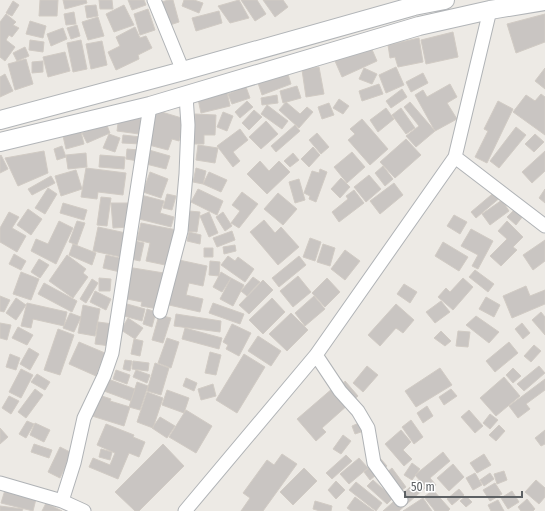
<svg xmlns="http://www.w3.org/2000/svg" width="545" height="511" viewBox="0 0 545 511" font-family="'Fira Sans Condensed',sans-serif">
<rect width="100%" height="100%" fill="#edeae5"/>
<!-- building -->
<path fill="#c9c5c2" stroke="#d1cbc4" d="M 40,0 L 58,0 L 57,16 L 39,16 Z
M 63,0 L 86,0 L 87,3 L 65,9 Z
M 99,0 L 112,0 L 113,9 L 100,9 Z
M 128,0 L 144,0 L 146,5 L 132,10 Z
M 169,0 L 173,0 L 179,22 L 167,26 L 161,2 Z
M 184,0 L 194,0 L 203,3 L 199,13 L 182,6 Z
M 239,0 L 249,18 L 230,23 L 218,6 Z
M 241,0 L 257,0 L 266,14 L 255,21 Z
M 263,0 L 283,0 L 288,7 L 275,17 Z
M 13,1 L 19,5 L 12,16 L 6,13 Z
M 96,5 L 98,16 L 87,18 L 85,6 Z
M 124,5 L 134,25 L 114,32 L 106,14 Z
M 148,9 L 155,30 L 140,35 L 134,14 Z
M 219,11 L 222,23 L 196,31 L 192,18 Z
M 74,12 L 76,24 L 66,25 L 64,14 Z
M 6,14 L 16,22 L 13,25 L 19,28 L 12,37 L 9,35 L 6,40 L 15,47 L 5,61 L 0,57 L 0,22 Z
M 545,14 L 545,42 L 516,53 L 507,24 Z
M 98,17 L 104,36 L 88,40 L 82,22 Z
M 30,21 L 46,26 L 43,38 L 26,34 Z
M 77,25 L 80,36 L 71,39 L 67,28 Z
M 135,27 L 140,38 L 146,36 L 152,48 L 138,55 L 139,59 L 116,70 L 108,52 L 120,46 L 116,37 Z
M 63,28 L 67,39 L 51,46 L 47,34 Z
M 453,32 L 458,57 L 426,64 L 421,40 Z
M 419,38 L 423,62 L 398,67 L 395,57 L 390,58 L 388,45 Z
M 30,40 L 44,42 L 43,52 L 29,50 Z
M 81,40 L 87,69 L 73,72 L 67,43 Z
M 102,41 L 107,65 L 91,69 L 86,44 Z
M 370,45 L 377,61 L 342,77 L 335,61 Z
M 25,47 L 29,56 L 17,61 L 13,53 Z
M 65,52 L 70,71 L 48,77 L 43,57 Z
M 26,59 L 33,84 L 15,90 L 8,64 Z
M 43,61 L 43,72 L 32,73 L 32,62 Z
M 319,67 L 324,94 L 306,97 L 302,70 Z
M 396,67 L 404,85 L 386,93 L 379,75 Z
M 364,68 L 377,74 L 372,84 L 359,79 Z
M 545,68 L 545,89 L 535,81 Z
M 287,71 L 291,84 L 262,95 L 258,83 Z
M 423,73 L 428,83 L 411,92 L 406,82 Z
M 5,74 L 13,91 L 0,97 L 0,77 Z
M 379,84 L 383,94 L 362,101 L 359,91 Z
M 450,84 L 457,97 L 447,103 L 457,119 L 435,131 L 415,95 L 423,90 L 427,97 Z
M 297,86 L 301,98 L 283,103 L 280,91 Z
M 246,87 L 250,98 L 232,104 L 228,94 Z
M 402,89 L 407,97 L 391,108 L 386,101 Z
M 227,92 L 230,106 L 201,113 L 198,99 Z
M 541,94 L 545,97 L 545,135 L 513,112 L 526,95 L 535,101 Z
M 277,95 L 278,103 L 262,105 L 261,98 Z
M 339,99 L 349,106 L 343,114 L 333,108 Z
M 247,101 L 253,107 L 240,118 L 235,112 Z
M 498,101 L 513,109 L 487,163 L 475,157 L 488,131 L 484,129 Z
M 286,102 L 300,114 L 307,107 L 313,112 L 299,128 L 279,110 Z
M 410,102 L 435,131 L 416,147 L 406,136 L 419,126 L 404,107 Z
M 329,103 L 334,115 L 322,119 L 318,107 Z
M 267,105 L 288,121 L 282,129 L 261,114 Z
M 386,108 L 394,119 L 378,132 L 370,120 Z
M 401,108 L 415,128 L 406,134 L 392,115 Z
M 155,110 L 185,119 L 179,141 L 172,139 L 168,150 L 145,144 Z
M 254,110 L 262,117 L 249,130 L 242,123 Z
M 223,112 L 233,116 L 227,131 L 217,127 Z
M 195,114 L 216,115 L 215,135 L 204,135 L 204,144 L 193,144 Z
M 119,115 L 141,118 L 139,134 L 117,131 Z
M 362,119 L 388,149 L 370,165 L 348,140 L 355,134 L 350,129 Z
M 266,121 L 278,134 L 261,149 L 249,137 Z
M 106,123 L 110,133 L 87,143 L 82,133 Z
M 295,125 L 300,131 L 276,152 L 271,146 Z
M 516,127 L 526,135 L 499,168 L 490,161 Z
M 240,129 L 248,140 L 233,152 L 240,161 L 233,167 L 217,146 Z
M 81,132 L 84,144 L 66,149 L 63,136 Z
M 317,133 L 329,147 L 321,154 L 309,140 Z
M 109,134 L 120,138 L 115,152 L 103,148 Z
M 535,134 L 544,142 L 534,152 L 525,144 Z
M 123,135 L 141,137 L 141,144 L 122,143 Z
M 406,139 L 421,155 L 395,178 L 380,162 Z
M 198,145 L 218,148 L 215,163 L 196,160 Z
M 62,146 L 66,157 L 57,160 L 54,149 Z
M 313,147 L 320,155 L 309,167 L 301,159 Z
M 127,149 L 139,150 L 138,161 L 126,159 Z
M 149,150 L 170,156 L 166,169 L 146,164 Z
M 44,151 L 48,173 L 18,186 L 5,158 Z
M 545,151 L 545,171 L 532,183 L 522,172 Z
M 352,152 L 365,167 L 347,183 L 334,167 Z
M 86,153 L 87,167 L 68,169 L 66,155 Z
M 293,153 L 299,160 L 290,167 L 284,161 Z
M 1,155 L 8,169 L 0,173 L 0,156 Z
M 100,155 L 125,157 L 124,169 L 99,167 Z
M 260,161 L 269,171 L 279,161 L 290,172 L 267,194 L 247,174 Z
M 383,166 L 393,179 L 385,186 L 375,173 Z
M 86,168 L 126,173 L 123,195 L 98,192 L 97,199 L 81,197 Z
M 196,168 L 206,171 L 203,184 L 193,182 Z
M 320,169 L 327,172 L 316,202 L 309,199 L 310,196 L 304,193 L 312,171 L 319,173 Z
M 76,170 L 82,189 L 61,196 L 55,176 Z
M 150,172 L 168,179 L 161,198 L 143,192 Z
M 209,172 L 227,180 L 221,192 L 203,184 Z
M 369,175 L 381,189 L 366,202 L 354,187 Z
M 51,176 L 55,183 L 32,195 L 28,189 Z
M 341,178 L 350,187 L 340,198 L 331,189 Z
M 299,179 L 305,200 L 295,203 L 289,182 Z
M 394,183 L 403,195 L 380,214 L 370,201 Z
M 48,188 L 57,194 L 45,214 L 35,208 Z
M 198,189 L 223,201 L 217,215 L 191,202 Z
M 545,189 L 545,203 L 539,198 Z
M 354,190 L 364,203 L 339,222 L 332,212 L 348,199 L 346,196 Z
M 497,190 L 502,196 L 476,218 L 471,212 Z
M 242,192 L 258,204 L 239,228 L 231,223 L 240,211 L 232,205 Z
M 278,193 L 297,209 L 283,225 L 264,209 Z
M 167,194 L 176,196 L 172,210 L 163,208 Z
M 141,195 L 164,201 L 160,213 L 174,217 L 171,227 L 135,218 Z
M 101,197 L 111,198 L 107,226 L 97,225 Z
M 502,200 L 509,211 L 490,225 L 482,214 Z
M 63,203 L 87,210 L 84,220 L 60,213 Z
M 111,203 L 128,203 L 129,227 L 113,228 Z
M 28,209 L 42,219 L 31,235 L 17,225 Z
M 515,209 L 523,216 L 516,225 L 507,217 Z
M 189,211 L 200,212 L 197,232 L 186,231 Z
M 9,212 L 19,217 L 12,228 L 26,236 L 17,252 L 0,242 L 0,228 Z
M 209,212 L 218,233 L 209,237 L 200,216 Z
M 223,212 L 232,226 L 225,231 L 216,217 Z
M 454,215 L 467,222 L 460,234 L 447,226 Z
M 264,220 L 275,233 L 281,227 L 299,247 L 278,265 L 250,232 Z
M 59,221 L 73,228 L 56,264 L 31,251 L 36,239 L 48,244 Z
M 77,221 L 85,223 L 77,245 L 69,242 Z
M 507,221 L 523,237 L 513,247 L 517,250 L 501,266 L 490,256 L 507,239 L 498,231 Z
M 141,223 L 177,230 L 170,266 L 146,261 L 150,243 L 137,240 Z
M 98,227 L 126,233 L 121,257 L 93,251 Z
M 471,229 L 493,241 L 478,269 L 472,266 L 478,255 L 461,246 Z
M 232,231 L 235,240 L 217,247 L 213,238 Z
M 189,232 L 201,235 L 200,244 L 187,241 Z
M 310,238 L 321,242 L 315,261 L 303,257 Z
M 545,240 L 545,261 L 533,270 L 523,255 Z
M 135,241 L 144,243 L 140,261 L 131,259 Z
M 443,242 L 468,257 L 459,271 L 435,256 Z
M 73,244 L 96,253 L 92,265 L 69,255 Z
M 323,244 L 335,248 L 330,266 L 317,262 Z
M 235,245 L 236,251 L 224,254 L 223,247 Z
M 204,248 L 213,248 L 213,257 L 204,257 Z
M 345,250 L 360,261 L 345,280 L 331,269 Z
M 14,254 L 26,261 L 21,270 L 9,264 Z
M 67,255 L 86,269 L 83,273 L 88,277 L 73,298 L 49,281 Z
M 106,255 L 124,259 L 120,272 L 103,268 Z
M 228,256 L 235,261 L 238,257 L 254,269 L 245,282 L 221,265 Z
M 299,256 L 306,265 L 279,287 L 272,278 Z
M 39,259 L 49,265 L 40,278 L 31,272 Z
M 179,260 L 207,266 L 203,286 L 189,283 L 186,295 L 203,299 L 200,312 L 169,305 Z
M 210,261 L 220,262 L 219,276 L 209,275 Z
M 127,267 L 164,273 L 158,309 L 141,306 L 142,302 L 122,298 Z
M 475,270 L 494,284 L 488,292 L 469,277 Z
M 21,272 L 39,279 L 31,300 L 13,294 Z
M 221,272 L 231,278 L 222,292 L 213,287 Z
M 298,276 L 311,292 L 293,307 L 280,291 Z
M 253,277 L 260,282 L 247,296 L 241,291 Z
M 99,278 L 111,279 L 110,291 L 99,291 Z
M 231,278 L 244,285 L 233,306 L 220,299 Z
M 327,278 L 340,292 L 325,307 L 312,293 Z
M 463,278 L 473,287 L 453,310 L 438,297 L 446,288 L 450,292 Z
M 92,279 L 98,283 L 86,303 L 80,299 Z
M 263,280 L 273,290 L 249,314 L 239,305 Z
M 44,283 L 77,301 L 72,312 L 38,294 Z
M 404,284 L 417,292 L 410,303 L 397,294 Z
M 526,286 L 530,296 L 545,290 L 545,304 L 512,318 L 503,296 Z
M 95,291 L 111,299 L 106,310 L 90,302 Z
M 0,296 L 10,300 L 4,312 L 0,311 Z
M 314,296 L 325,309 L 305,326 L 295,313 Z
M 486,297 L 500,305 L 494,317 L 479,309 Z
M 16,298 L 26,305 L 16,320 L 6,313 Z
M 272,298 L 285,312 L 263,334 L 249,320 Z
M 441,301 L 450,312 L 435,323 L 426,312 Z
M 27,303 L 67,312 L 64,326 L 33,319 L 31,328 L 21,326 Z
M 213,303 L 244,314 L 240,324 L 209,313 Z
M 127,304 L 145,309 L 142,321 L 124,316 Z
M 396,304 L 414,320 L 403,333 L 396,328 L 380,346 L 368,335 Z
M 83,305 L 100,309 L 95,336 L 78,333 Z
M 147,309 L 156,312 L 152,327 L 143,324 Z
M 541,312 L 545,317 L 545,335 L 532,320 Z
M 70,313 L 81,317 L 74,332 L 63,328 Z
M 291,313 L 308,330 L 287,351 L 269,334 Z
M 176,314 L 221,321 L 220,332 L 174,326 Z
M 159,315 L 171,318 L 163,343 L 152,340 Z
M 476,316 L 499,332 L 489,343 L 466,325 Z
M 128,318 L 143,328 L 135,339 L 121,330 Z
M 98,322 L 113,324 L 110,346 L 95,344 Z
M 0,323 L 11,325 L 7,340 L 0,338 Z
M 522,323 L 530,333 L 523,339 L 515,329 Z
M 232,324 L 251,333 L 239,356 L 226,349 L 228,345 L 223,342 Z
M 18,327 L 33,335 L 27,345 L 12,338 Z
M 185,328 L 222,338 L 219,349 L 182,339 Z
M 58,329 L 74,335 L 60,375 L 44,370 Z
M 441,331 L 451,341 L 445,346 L 434,338 Z
M 458,331 L 470,332 L 468,347 L 456,346 Z
M 258,336 L 281,351 L 271,366 L 248,351 Z
M 167,338 L 179,342 L 171,368 L 158,363 Z
M 134,339 L 143,341 L 140,356 L 131,354 Z
M 79,342 L 105,353 L 96,376 L 69,364 Z
M 509,342 L 518,353 L 495,372 L 486,361 Z
M 534,345 L 541,351 L 531,362 L 524,356 Z
M 29,348 L 39,354 L 30,370 L 20,364 Z
M 210,352 L 221,355 L 216,375 L 205,373 Z
M 10,354 L 20,358 L 16,370 L 6,367 Z
M 244,354 L 265,367 L 237,413 L 216,400 Z
M 125,360 L 132,361 L 130,371 L 123,369 Z
M 133,361 L 149,363 L 148,371 L 132,369 Z
M 155,363 L 169,368 L 161,395 L 147,391 Z
M 367,366 L 378,375 L 363,392 L 353,383 Z
M 539,366 L 545,373 L 524,391 L 517,384 Z
M 440,368 L 452,385 L 416,407 L 405,391 Z
M 513,368 L 521,376 L 513,383 L 506,375 Z
M 21,369 L 33,375 L 21,398 L 9,392 Z
M 116,370 L 130,375 L 127,384 L 113,379 Z
M 136,370 L 150,375 L 147,383 L 133,377 Z
M 37,374 L 50,382 L 45,390 L 31,382 Z
M 337,375 L 344,383 L 345,381 L 358,396 L 322,428 L 326,432 L 316,441 L 297,419 L 333,388 Z
M 504,377 L 520,396 L 496,416 L 480,398 Z
M 186,378 L 197,383 L 194,391 L 183,386 Z
M 108,379 L 135,389 L 131,401 L 104,391 Z
M 545,379 L 545,390 L 526,404 L 530,409 L 518,418 L 509,406 Z
M 137,382 L 148,386 L 140,410 L 129,407 Z
M 213,384 L 216,396 L 201,400 L 198,389 Z
M 35,389 L 43,395 L 26,418 L 18,412 Z
M 451,389 L 457,396 L 444,405 L 439,397 Z
M 167,390 L 189,398 L 184,413 L 162,405 Z
M 147,392 L 163,398 L 153,428 L 137,422 Z
M 99,395 L 111,399 L 110,401 L 130,407 L 124,426 L 92,416 Z
M 9,396 L 19,401 L 11,414 L 2,408 Z
M 427,406 L 433,416 L 423,423 L 417,413 Z
M 186,410 L 212,426 L 196,453 L 169,437 Z
M 469,410 L 483,426 L 475,433 L 461,417 Z
M 490,414 L 498,420 L 490,429 L 483,423 Z
M 160,417 L 175,426 L 167,438 L 152,428 Z
M 366,420 L 370,429 L 355,434 L 352,426 Z
M 411,420 L 423,437 L 414,444 L 402,427 Z
M 27,421 L 34,424 L 26,438 L 19,434 Z
M 35,423 L 50,430 L 44,442 L 30,435 Z
M 106,424 L 134,435 L 133,437 L 145,442 L 139,457 L 129,453 L 118,479 L 89,467 L 93,458 L 110,465 L 115,453 L 97,445 Z
M 499,425 L 505,431 L 496,441 L 489,435 Z
M 0,428 L 8,437 L 0,444 Z
M 401,430 L 411,442 L 403,450 L 412,459 L 404,466 L 385,444 Z
M 545,430 L 545,444 L 541,446 L 535,438 Z
M 343,435 L 351,441 L 341,454 L 333,449 Z
M 34,444 L 52,450 L 49,458 L 31,452 Z
M 163,444 L 184,466 L 139,511 L 135,511 L 115,492 Z
M 60,447 L 72,453 L 60,478 L 48,472 Z
M 101,449 L 112,452 L 110,460 L 99,457 Z
M 443,452 L 450,461 L 430,478 L 436,485 L 429,491 L 415,475 Z
M 282,454 L 297,464 L 263,511 L 241,511 L 250,498 L 243,493 L 267,460 L 274,465 Z
M 484,454 L 491,465 L 477,473 L 470,463 Z
M 346,455 L 352,461 L 332,479 L 326,473 Z
M 359,458 L 368,468 L 349,484 L 340,474 Z
M 380,458 L 387,466 L 370,480 L 364,472 Z
M 412,463 L 420,469 L 412,480 L 404,475 Z
M 453,464 L 464,477 L 449,491 L 437,478 Z
M 304,468 L 317,481 L 293,505 L 280,492 Z
M 392,468 L 406,487 L 394,496 L 380,478 Z
M 504,471 L 507,480 L 497,484 L 494,474 Z
M 475,473 L 482,485 L 473,490 L 466,478 Z
M 490,473 L 494,479 L 484,486 L 480,480 Z
M 373,480 L 393,498 L 387,504 L 367,486 Z
M 418,480 L 425,488 L 399,511 L 383,511 Z
M 536,480 L 545,488 L 545,497 L 539,504 L 525,492 Z
M 336,481 L 345,490 L 336,499 L 328,490 Z
M 356,482 L 382,503 L 376,511 L 349,490 Z
M 495,483 L 502,494 L 490,501 L 483,490 Z
M 459,489 L 464,495 L 452,505 L 447,499 Z
M 5,490 L 36,499 L 33,511 L 1,503 Z
M 433,490 L 450,509 L 448,511 L 435,511 L 424,497 Z
M 512,491 L 519,502 L 508,509 L 501,498 Z
M 466,496 L 472,502 L 466,507 L 460,501 Z
M 355,497 L 374,511 L 351,511 L 347,508 Z
M 423,498 L 432,511 L 403,511 Z
M 527,499 L 535,509 L 533,511 L 521,511 L 518,507 Z
M 498,500 L 504,511 L 491,511 L 488,505 Z
M 315,501 L 332,506 L 331,511 L 320,511 L 313,509 Z
M 46,503 L 62,511 L 42,511 Z
M 0,506 L 23,509 L 22,511 L 0,511 Z"/>
<g fill="none" stroke-linecap="round" stroke-linejoin="round">
<defs>
<path id="minor" d="M 154,0 L 183,71
M 455,157 L 545,226
M 160,312 L 181,231 L 186,174 L 188,125 L 186,96
M 316,355 L 340,391 L 358,411 L 368,428 L 374,463 L 401,500
M 0,483 L 62,501 L 84,511
M 62,501 L 74,463 L 84,418 L 104,376 L 112,353 L 150,106
M 185,511 L 316,355 L 455,157 L 490,10"/>
<path id="secondary" d="M 0,120 L 183,71 L 414,6 L 445,0
M 0,142 L 150,106 L 419,26 L 490,10 L 545,1"/>
</defs>
<!-- minor casing -->
<use href="#minor" stroke="#b0b3b6" stroke-width="15"/>
<!-- secondary casing -->
<use href="#secondary" stroke="#b2b5b8" stroke-width="20"/>
<!-- minor -->
<use href="#minor" stroke="#fff" stroke-width="13"/>
<!-- secondary -->
<use href="#secondary" stroke="#fff" stroke-width="18"/>
</g>
<!-- scale -->
<path d="M405 491v6h117v-6" fill="none" stroke="#5d6164" stroke-width="2"/>
<text x="411" y="491" font-size="12" fill="#5d6164" stroke="#ffffff" stroke-width="3" paint-order="stroke">50 m</text>
</svg>
